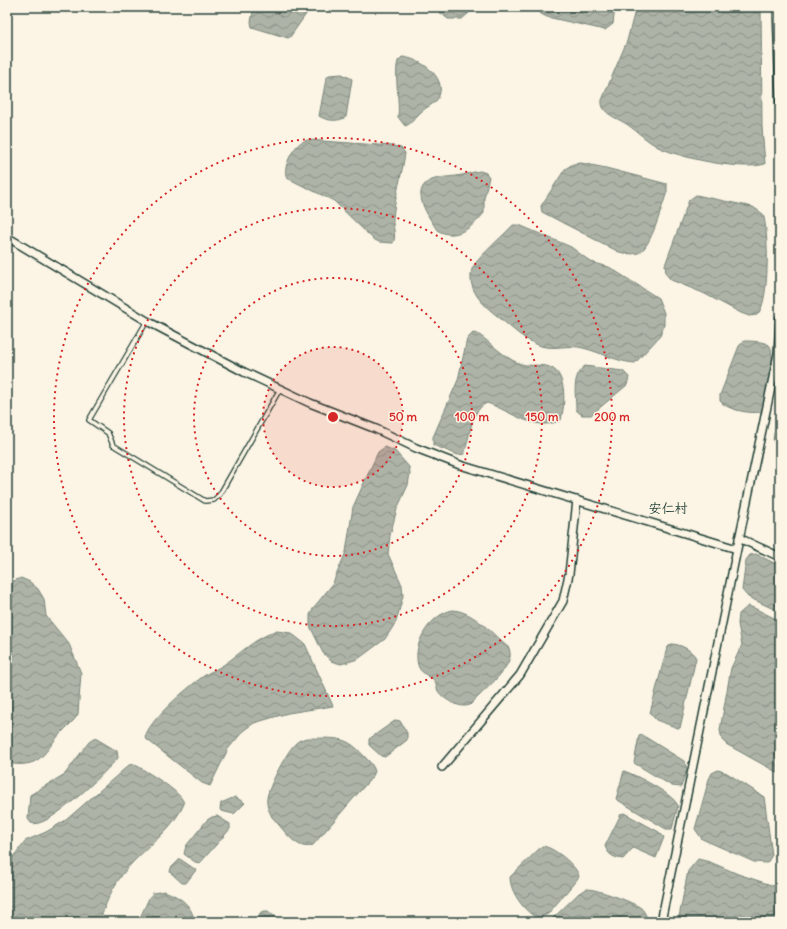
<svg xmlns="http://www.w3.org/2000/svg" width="787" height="929" viewBox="0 0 787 929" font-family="Delius,'LXGW WenKai TC',sans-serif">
<defs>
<pattern id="water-waves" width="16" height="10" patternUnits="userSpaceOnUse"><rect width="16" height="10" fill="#aeb3a7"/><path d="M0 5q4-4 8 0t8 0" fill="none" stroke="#8d9389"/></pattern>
</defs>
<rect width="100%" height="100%" fill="#fcf5e5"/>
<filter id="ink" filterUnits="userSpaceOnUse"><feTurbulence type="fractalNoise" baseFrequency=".025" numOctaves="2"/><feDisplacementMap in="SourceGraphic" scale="8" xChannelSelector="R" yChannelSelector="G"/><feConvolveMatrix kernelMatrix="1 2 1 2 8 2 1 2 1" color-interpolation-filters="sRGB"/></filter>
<g filter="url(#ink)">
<!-- water -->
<path fill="url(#water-waves)" stroke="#758479" d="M 254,7 L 311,7 L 290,37 L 288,38 L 252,27 L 251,22 Z
M 433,7 L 470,7 L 470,12 L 462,19 L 448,19 Z
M 536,7 L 615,7 L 613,24 L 605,30 L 547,17 L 541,14 Z
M 636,7 L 761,7 L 762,127 L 765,164 C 740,171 681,158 658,147 C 647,141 638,132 628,125 C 618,118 600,114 602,100 L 627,41 Z
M 402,57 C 419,58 449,77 438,98 C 435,104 426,107 421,112 C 416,116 412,124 405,126 L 398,117 C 400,102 394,73 398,61 Z
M 342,74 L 352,79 L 346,117 C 338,122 327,121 319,116 L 326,79 L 329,75 Z
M 308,140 L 393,146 L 401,148 L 405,153 C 402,175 395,196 393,218 C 392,227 397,235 393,243 L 379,242 L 373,239 L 334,201 L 287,178 C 282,170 291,152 297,146 C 300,142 304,141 308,140 Z
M 581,163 L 606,168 L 667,184 L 667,192 C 662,205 651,249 638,253 C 632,255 625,253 619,252 L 542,212 L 541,206 L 565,169 L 573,164 Z
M 480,171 L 486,173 L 489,177 L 484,198 L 484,213 C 472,228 455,241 437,230 C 429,217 408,189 432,180 C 439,177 448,177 456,176 C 465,175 472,172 480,171 Z
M 696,195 L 753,207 L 763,214 C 769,232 770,303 757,315 L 749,316 L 741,313 L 703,293 L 671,280 L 666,274 L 665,265 L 689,200 Z
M 513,225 L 519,225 L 571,247 L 591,262 L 609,267 L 658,298 L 664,313 L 664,325 L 660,336 L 635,363 C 617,362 600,352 583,348 C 569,344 554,350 541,346 C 524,340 514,330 501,319 C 486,307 466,292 472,269 C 475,260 505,234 513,225 Z
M 473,333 L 478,334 C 491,343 504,357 518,363 C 528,367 537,364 546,366 C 568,370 565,404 561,420 C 535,433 511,411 487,403 C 470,410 470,439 464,454 L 458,455 L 433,445 L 433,437 L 458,380 L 467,339 Z
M 744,341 C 749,341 764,341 769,345 C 777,351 768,405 761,412 C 750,414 727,410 720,401 L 720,395 L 739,346 Z
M 585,366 L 623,371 L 629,377 L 627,385 L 591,415 L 582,415 L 576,410 C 576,395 571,376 585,366 Z
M 780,401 L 780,449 L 775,445 L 773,440 Z
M 385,447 L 395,451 L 409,467 L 410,473 L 408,485 L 397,509 L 390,535 L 388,554 L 402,585 L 403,596 L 396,622 L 385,639 L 358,659 L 341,664 L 331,661 L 323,653 L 310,626 L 310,615 L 314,607 L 332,585 L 346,552 L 353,507 L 378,452 Z
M 756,554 L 780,566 L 780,612 L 748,597 L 742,590 L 746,560 L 750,555 Z
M 21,578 L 30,582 L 38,589 L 44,599 L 46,616 L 69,644 L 81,673 L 78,714 C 74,722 67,726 61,733 C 44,751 43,767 13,764 L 10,760 L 7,740 L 7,592 L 14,581 Z
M 748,606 L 754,608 L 780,621 L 780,774 L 726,744 L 722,740 L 720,730 L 731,668 L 742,645 L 738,624 L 739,614 Z
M 453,610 C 475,612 492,634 509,648 C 510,652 511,656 509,660 C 504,675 481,693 470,705 C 460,709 444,700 438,691 C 436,687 437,683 434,680 C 428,675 420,673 418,665 C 412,643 431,614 453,610 Z
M 277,631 L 291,633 L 305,644 L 333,706 L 288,713 L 254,723 L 244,730 L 228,749 L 210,786 L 202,783 L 145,738 C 147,722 187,688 201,678 C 207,673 215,670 222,666 C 240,654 256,637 277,631 Z
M 671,644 C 680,644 692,650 696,658 L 680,728 L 678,728 L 656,720 L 650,713 L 667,648 Z
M 396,720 L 400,721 L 407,733 L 407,740 L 385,757 L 381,756 L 369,745 L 369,739 Z
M 642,735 L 684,761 L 687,769 L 681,787 L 672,786 L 634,763 L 639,736 Z
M 95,738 L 117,751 L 118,758 C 106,771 47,831 31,823 L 28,819 L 30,795 L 65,774 L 89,742 Z
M 307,738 C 334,739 345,734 364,756 C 369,761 373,765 375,771 L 373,776 L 313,845 C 297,853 282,827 272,817 C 269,811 266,805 267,799 C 267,789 288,749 296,743 C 299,740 303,739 307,738 Z
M 134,764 C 145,771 183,792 184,804 C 173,828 152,843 134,861 C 117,878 106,899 100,922 L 7,922 L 7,865 L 25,841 L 46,832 L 66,820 L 129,765 Z
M 718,770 L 727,773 L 764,797 L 772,855 L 767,863 L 754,862 L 702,839 L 695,829 L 709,779 L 712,773 Z
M 624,771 C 636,775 675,795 678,806 L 672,829 L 666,829 L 616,799 Z
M 235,797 L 245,803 L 234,814 L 221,811 L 220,809 L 221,803 Z
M 624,813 L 659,832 L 664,837 L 656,858 L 633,848 L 623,859 C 614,858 608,855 605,846 L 621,814 Z
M 217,816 L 230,824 L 230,829 L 200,863 L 195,862 L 184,854 L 186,846 L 207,820 L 212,817 Z
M 542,846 C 552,846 578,866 579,877 L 548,914 L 537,918 C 524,911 510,892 510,877 Z
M 180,859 L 196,870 L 186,883 L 182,883 L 170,872 L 171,868 Z
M 698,859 L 710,862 L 738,874 L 780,888 L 780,922 L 678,922 L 688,871 Z
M 587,889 C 597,889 633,902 641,908 C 645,912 647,917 648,922 L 549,922 L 579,893 Z
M 164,891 C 173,894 185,900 190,909 C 193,914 193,918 198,922 L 138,922 L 150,896 L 153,893 Z
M 265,911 L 268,911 L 283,922 L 254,922 L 261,912 Z"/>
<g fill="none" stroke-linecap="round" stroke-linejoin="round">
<defs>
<path id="service" d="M 147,321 L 89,420 L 108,433 L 113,445 L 205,501 L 214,500 L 220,494 L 280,389"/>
<path id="minor" d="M 777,7 L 780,102
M 7,237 L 147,321 L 244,372 L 310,403 L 376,429 L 416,448 L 460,465 L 737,549
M 739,538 L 780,557
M 442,767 L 520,675 L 563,601 L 569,574 L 577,500
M 661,922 L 737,549 L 778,354 L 780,318"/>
</defs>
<!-- service casing -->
<use href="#service" stroke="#1f3d34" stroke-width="6"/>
<!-- minor casing -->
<use href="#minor" stroke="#1f3d34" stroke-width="10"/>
<!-- service -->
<use href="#service" stroke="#fcf5e5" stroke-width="3.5"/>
<!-- minor -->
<use href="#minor" stroke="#fcf5e5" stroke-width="7"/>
</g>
</g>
<!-- distance rings -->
<circle cx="333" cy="417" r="70" fill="#d62828" fill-opacity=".12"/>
<g fill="none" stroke="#d62828" stroke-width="2" stroke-dasharray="2 4">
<circle cx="333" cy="417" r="70"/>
<circle cx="333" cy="417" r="139"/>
<circle cx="333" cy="417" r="209"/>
<circle cx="333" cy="417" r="279"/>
</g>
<g text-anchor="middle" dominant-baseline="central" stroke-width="3" stroke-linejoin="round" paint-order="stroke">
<!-- quarter labels -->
<g font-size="13" fill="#1f3d34" stroke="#fcf5e5">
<text x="668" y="508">安仁村</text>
</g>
</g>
<circle cx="333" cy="417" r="6" fill="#d62828" stroke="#fcf5e5" stroke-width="2"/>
<g font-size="12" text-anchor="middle" font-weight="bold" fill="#d62828" stroke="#fcf5e5" stroke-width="3" stroke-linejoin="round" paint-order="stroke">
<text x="403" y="421">50 m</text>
<text x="472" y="421">100 m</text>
<text x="542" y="421">150 m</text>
<text x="612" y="421">200 m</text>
</g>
<!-- margin -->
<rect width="787" height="929" fill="none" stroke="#fcf5e5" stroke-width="24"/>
<rect x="12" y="12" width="763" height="905" fill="none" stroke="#1f3d34" stroke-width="1.5" filter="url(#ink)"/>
</svg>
